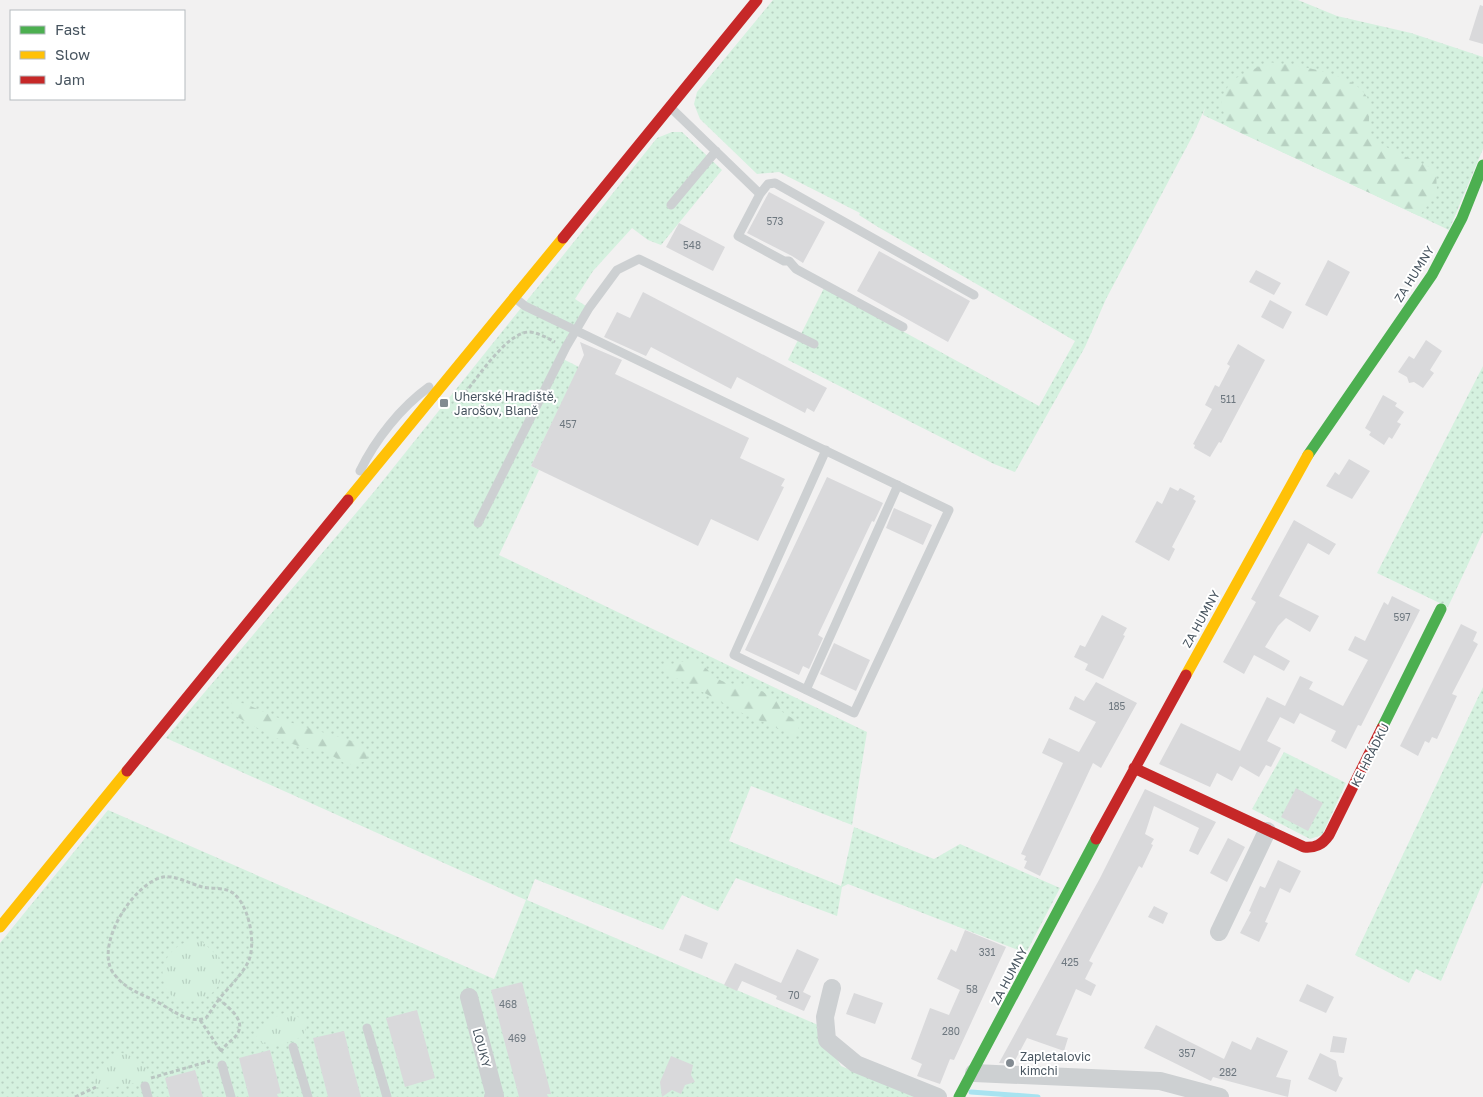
<svg xmlns="http://www.w3.org/2000/svg" width="1483" height="1097" viewBox="0 0 1483 1097" font-family="'Golos Text',sans-serif">
<defs>
<pattern id="grass-dots" width="8" height="8" patternUnits="userSpaceOnUse" patternTransform="scale(1.25)"><rect width="8" height="8" fill="#d5f1df"/><path d="M2 2h.1M6 6h.1" fill="none" stroke="#b8d1c2" stroke-width="1.8" stroke-linecap="round"/></pattern>
<pattern id="forest-firs" width="22" height="20" patternUnits="userSpaceOnUse" patternTransform="scale(1.25)"><rect width="22" height="20" fill="#d5f1df"/><path d="M5 1l3.5 6h-7zM16 11l3.5 6h-7z" fill="#b8d1c2"/></pattern>
<pattern id="park-tufts" width="24" height="20" patternUnits="userSpaceOnUse" patternTransform="scale(1.25)"><rect width="24" height="20" fill="#d5f1df"/><path d="M3 7l-1-3M5 7V3M7 7l1-3M15 17l-1-3M17 17v-4M19 17l1-3" fill="none" stroke="#b8d1c2"/></pattern>
</defs>
<rect width="100%" height="100%" fill="#f2f1f1"/>
<!-- grass -->
<path fill="url(#grass-dots)" d="M 773,0 L 1298,0 L 1337,16 L 1411,33 L 1483,57 L 1483,149 L 1449,230 L 1203,115 L 1205,108 L 1193,135 L 1106,299 L 1085,347 L 1015,472 L 994,464 L 788,360 L 824,288 L 1039,406 L 1075,341 L 878,227 L 859,215 L 860,213 L 779,172 L 757,174 L 700,119 L 694,104 L 697,92 Z
M 672,132 L 682,132 L 722,170 L 661,245 L 648,240 L 632,228 L 593,271 L 575,299 L 589,308 L 561,358 L 579,367 L 531,466 L 539,470 L 499,555 L 867,732 L 852,825 L 751,786 L 729,841 L 841,886 L 854,827 L 934,859 L 960,844 L 1060,888 L 1026,953 L 848,884 L 842,887 L 837,916 L 736,878 L 718,911 L 682,895 L 663,930 L 535,879 L 527,900 L 818,1025 L 841,1066 L 915,1097 L 0,1097 L 0,943 L 108,810 L 494,979 L 526,900 L 166,738 L 373,493 L 657,138 Z
M 1483,366 L 1483,532 L 1448,607 L 1377,573 Z
M 1483,687 L 1483,882 L 1441,981 L 1416,969 L 1409,983 L 1355,955 Z
M 1284,752 L 1346,783 L 1322,835 L 1310,839 L 1252,809 Z"/>
<!-- forest -->
<path fill="url(#forest-firs)" d="M 1268,62 C 1294,65 1354,72 1367,97 C 1373,109 1364,127 1374,138 C 1385,150 1422,163 1436,170 L 1437,194 L 1419,216 L 1228,127 L 1221,103 L 1230,81 Z
M 695,659 L 707,669 L 714,677 L 726,683 L 752,686 L 778,700 L 781,711 L 801,724 L 794,735 L 744,714 L 663,671 L 667,665 Z
M 230,700 C 249,703 263,713 281,719 C 305,728 331,734 355,742 L 364,748 L 368,760 L 355,765 L 344,763 L 326,752 L 301,747 L 276,738 L 237,717 Z"/>
<!-- park -->
<path fill="url(#park-tufts)" d="M 199,939 L 220,958 C 220,965 222,974 220,981 C 215,1001 178,1010 167,990 C 153,965 174,941 199,939 Z
M 284,1013 L 296,1016 L 306,1021 C 311,1037 287,1046 273,1045 C 266,1045 261,1042 255,1039 L 265,1022 Z
M 121,1053 C 134,1056 149,1064 151,1079 C 137,1082 106,1092 93,1086 C 100,1067 102,1060 121,1053 Z"/>
<g fill="none" stroke-linecap="round" stroke-linejoin="round">
<!-- stream -->
<path stroke="#a8e3f0" stroke-width="5" d="M 971,1092 L 1038,1097"/>
</g>
<!-- building -->
<path fill="#d9d9db" d="M 1480,5 L 1483,6 L 1483,44 L 1469,40 Z
M 769,192 L 825,222 L 803,263 L 792,256 L 747,233 Z
M 679,223 L 725,247 L 713,271 L 666,247 Z
M 879,251 L 970,301 L 948,342 L 857,291 Z
M 1328,260 L 1350,272 L 1327,316 L 1305,305 Z
M 1256,270 L 1281,283 L 1274,295 L 1249,282 Z
M 643,292 L 827,388 L 814,412 L 807,408 L 805,413 L 737,377 L 731,389 L 651,347 L 646,356 L 604,337 L 617,312 L 630,318 Z
M 1270,300 L 1292,312 L 1283,329 L 1261,317 Z
M 1426,340 L 1442,351 L 1430,370 L 1434,373 L 1423,388 L 1414,382 L 1409,383 L 1407,377 L 1398,372 L 1409,356 L 1414,359 Z
M 580,342 L 622,360 L 615,374 L 749,438 L 740,458 L 785,479 L 781,486 L 784,487 L 758,541 L 711,519 L 698,546 L 531,466 L 584,355 Z
M 1238,344 L 1265,360 L 1221,443 L 1219,442 L 1210,457 L 1194,448 L 1195,445 L 1193,444 L 1212,409 L 1205,405 L 1215,385 L 1219,387 L 1230,366 L 1227,364 Z
M 1383,395 L 1397,403 L 1395,406 L 1404,412 L 1397,422 L 1401,424 L 1392,439 L 1389,437 L 1384,445 L 1369,435 L 1371,432 L 1365,428 Z
M 1349,459 L 1370,471 L 1352,499 L 1326,486 L 1335,472 L 1339,475 Z
M 827,477 L 883,503 L 874,522 L 872,521 L 818,635 L 823,638 L 809,669 L 803,666 L 799,675 L 745,650 Z
M 1170,487 L 1178,491 L 1180,488 L 1195,496 L 1193,499 L 1196,501 L 1172,547 L 1175,549 L 1169,561 L 1135,542 L 1157,501 L 1162,504 Z
M 894,508 L 932,525 L 923,545 L 886,528 Z
M 1294,520 L 1336,544 L 1329,555 L 1308,543 L 1279,596 L 1319,616 L 1310,632 L 1286,618 L 1278,626 L 1265,647 L 1290,661 L 1284,671 L 1254,655 L 1244,674 L 1223,662 L 1256,602 L 1251,599 Z
M 1392,596 L 1420,610 L 1361,726 L 1358,725 L 1346,749 L 1331,741 L 1336,731 L 1300,713 L 1294,724 L 1280,717 L 1267,741 L 1281,748 L 1271,767 L 1266,765 L 1259,777 L 1240,766 L 1232,781 L 1217,773 L 1210,787 L 1159,764 L 1181,723 L 1240,751 L 1267,697 L 1285,706 L 1300,676 L 1313,682 L 1309,689 L 1343,706 L 1368,660 L 1348,650 L 1355,636 L 1365,641 L 1384,602 L 1388,605 Z
M 1102,615 L 1127,628 L 1123,635 L 1125,636 L 1103,679 L 1085,670 L 1088,664 L 1074,657 L 1080,645 L 1085,647 Z
M 1461,624 L 1477,632 L 1473,641 L 1478,644 L 1452,694 L 1457,696 L 1437,739 L 1432,737 L 1429,743 L 1425,741 L 1418,756 L 1400,746 Z
M 834,643 L 870,660 L 856,691 L 820,674 Z
M 1096,682 L 1137,703 L 1101,768 L 1093,763 L 1040,876 L 1024,868 L 1027,861 L 1024,860 L 1026,856 L 1021,854 L 1063,763 L 1042,753 L 1049,738 L 1079,752 L 1096,722 L 1069,709 L 1075,696 L 1084,701 Z
M 1296,788 L 1323,803 L 1308,831 L 1281,817 Z
M 1145,789 L 1216,822 L 1198,855 L 1189,851 L 1199,828 L 1154,806 L 1145,834 L 1154,839 L 1151,844 L 1153,845 L 1142,868 L 1139,866 L 1089,961 L 1093,963 L 1085,979 L 1096,985 L 1091,996 L 1076,989 L 1056,1035 L 1068,1038 L 1064,1051 L 1027,1038 L 1013,1064 L 999,1063 L 1100,878 Z
M 1228,838 L 1245,847 L 1227,882 L 1210,873 Z
M 1278,860 L 1301,871 L 1290,893 L 1280,888 L 1265,922 L 1268,923 L 1259,942 L 1240,933 L 1251,912 L 1249,911 L 1260,886 L 1265,888 Z
M 1154,906 L 1168,913 L 1163,924 L 1148,917 Z
M 965,930 L 1006,947 L 954,1060 L 950,1059 L 940,1084 L 917,1076 L 922,1064 L 911,1059 L 930,1008 L 949,1015 L 960,990 L 937,979 L 951,949 L 956,952 Z
M 685,934 L 708,943 L 702,959 L 679,950 Z
M 797,949 L 819,959 L 803,992 L 811,996 L 804,1011 L 776,999 L 777,996 L 742,981 L 737,991 L 724,985 L 735,963 L 781,983 Z
M 522,982 L 551,1094 L 547,1094 L 548,1097 L 519,1097 L 491,990 Z
M 1307,984 L 1334,997 L 1326,1013 L 1299,1001 Z
M 854,993 L 883,1003 L 875,1024 L 846,1014 Z
M 417,1010 L 435,1078 L 405,1087 L 386,1018 Z
M 1156,1025 L 1224,1059 L 1232,1041 L 1251,1050 L 1257,1037 L 1288,1051 L 1276,1077 L 1291,1080 L 1288,1097 L 1213,1077 L 1211,1081 L 1144,1048 Z
M 344,1031 L 350,1056 L 361,1097 L 328,1097 L 313,1038 Z
M 1333,1036 L 1347,1038 L 1344,1053 L 1330,1052 Z
M 270,1050 L 281,1093 L 277,1094 L 278,1097 L 249,1097 L 239,1058 Z
M 1320,1053 L 1336,1061 L 1339,1076 L 1343,1078 L 1336,1092 L 1308,1079 Z
M 671,1056 L 693,1065 L 691,1075 L 695,1082 L 685,1085 L 681,1094 L 672,1090 L 662,1097 L 660,1082 Z
M 195,1070 L 203,1097 L 170,1097 L 165,1078 Z"/>
<g fill="none" stroke-linecap="round" stroke-linejoin="round">
<!-- path -->
<path stroke="#bac6c2" stroke-width="3" stroke-dasharray="4 2.5" stroke-linecap="butt" d="M 465,393 C 478,377 508,331 530,332 C 539,333 547,338 555,342
M 219,999 L 206,1018 C 190,1024 175,1012 161,1004 C 144,994 128,992 114,974 C 93,947 133,883 163,877 C 174,875 189,883 199,886 C 210,890 223,886 233,893 C 249,905 256,942 249,960 C 243,974 228,988 219,999 C 231,1010 250,1023 233,1039 C 228,1043 223,1047 220,1054
M 200,1020 L 221,1051
M 151,1078 L 210,1061
M 75,1097 L 96,1087"/>
<!-- lane -->
<path stroke="#cdd0d2" stroke-width="9" d="M 670,107 L 760,194 L 738,236 L 784,261 L 789,261 L 796,269 L 903,327
M 760,194 L 768,184 L 775,183 L 974,295
M 671,205 L 716,151
M 515,298 L 525,306 L 949,510 L 854,713 L 734,655 L 826,450
M 360,471 C 375,440 401,407 429,387
M 478,523 L 566,347 L 589,308 L 617,270 L 639,259 L 814,344
M 806,690 L 898,485
M 367,1028 L 387,1097
M 293,1047 L 308,1097
M 222,1065 L 231,1097
M 145,1086 L 148,1097"/>
<!-- street -->
<path stroke="#cdd0d2" stroke-width="18" d="M 1219,932 L 1267,831
M 832,988 L 825,1017 L 827,1040 L 856,1064 L 938,1097
M 469,997 L 495,1096 L 493,1097
M 974,1073 L 1160,1081 L 1220,1097"/>
<!-- fast -->
<path stroke="#4caf50" stroke-width="11" d="M 1308,455 L 1432,275 L 1462,218 L 1483,165
M 1382,728 L 1441,609
M 959,1097 L 1096,839"/>
<!-- slow -->
<path stroke="#ffc107" stroke-width="11" d="M 348,500 L 563,238
M 1186,675 L 1308,455
M 0,927 L 127,771"/>
<!-- jam -->
<path stroke="#c62828" stroke-width="11" d="M 563,238 L 757,0
M 1134,768 L 1304,847 C 1315,848 1322,845 1329,835 L 1382,728
M 127,771 L 348,500
M 1096,839 L 1186,675"/>
</g>
<!-- markers -->
<g fill="#838b92" stroke="#fff" stroke-width="2">
<rect x="439" y="398" width="10" height="10" rx="2.5"/>
<circle cx="1010" cy="1063" r="5"/>
</g>
<g text-anchor="middle" dominant-baseline="central" stroke-width="4" stroke-linejoin="round" paint-order="stroke">
<!-- number labels -->
<g font-size="10" fill="#6d777f">
<text x="775" y="221">573</text>
<text x="692" y="245">548</text>
<text x="1228" y="399">511</text>
<text x="568" y="424">457</text>
<text x="1402" y="617">597</text>
<text x="1117" y="706">185</text>
<text x="987" y="952">331</text>
<text x="1070" y="962">425</text>
<text x="972" y="989">58</text>
<text x="794" y="995">70</text>
<text x="508" y="1004">468</text>
<text x="951" y="1031">280</text>
<text x="517" y="1038">469</text>
<text x="1187" y="1053">357</text>
<text x="1228" y="1072">282</text>
</g>
<!-- street labels -->
<g font-size="12" fill="#47545f" stroke="#fff">
<text transform="translate(1414 274) rotate(-58)">ZA HUMNY</text>
<text transform="translate(1201 619) rotate(-61)">ZA HUMNY</text>
<text transform="translate(1370 755) rotate(-63)">KE HRÁDKU</text>
<text transform="translate(1009 976) rotate(-62)">ZA HUMNY</text>
<text transform="translate(482 1048) rotate(75)">LOUKY</text>
</g>
<!-- poi labels -->
<g font-size="12" fill="#47545f" stroke="#fff" text-anchor="start">
<text x="454" y="396">Uherské Hradiště,<tspan x="454" dy="14">Jarošov, Blaně</tspan></text>
<text x="1020" y="1056">Zapletalovic<tspan x="1020" dy="14">kimchi</tspan></text>
</g>
</g>
<!-- legend -->
<rect x="10" y="10" width="175" height="90" fill="#ffffff" stroke="#b5bbbf"/>
<rect x="20" y="26" width="25" height="8" fill="#4caf50" stroke="#b5bbbf"/>
<text x="55" y="35" font-size="15" fill="#47545f">Fast</text>
<rect x="20" y="51" width="25" height="8" fill="#ffc107" stroke="#b5bbbf"/>
<text x="55" y="60" font-size="15" fill="#47545f">Slow</text>
<rect x="20" y="76" width="25" height="8" fill="#c62828" stroke="#b5bbbf"/>
<text x="55" y="85" font-size="15" fill="#47545f">Jam</text>
</svg>
